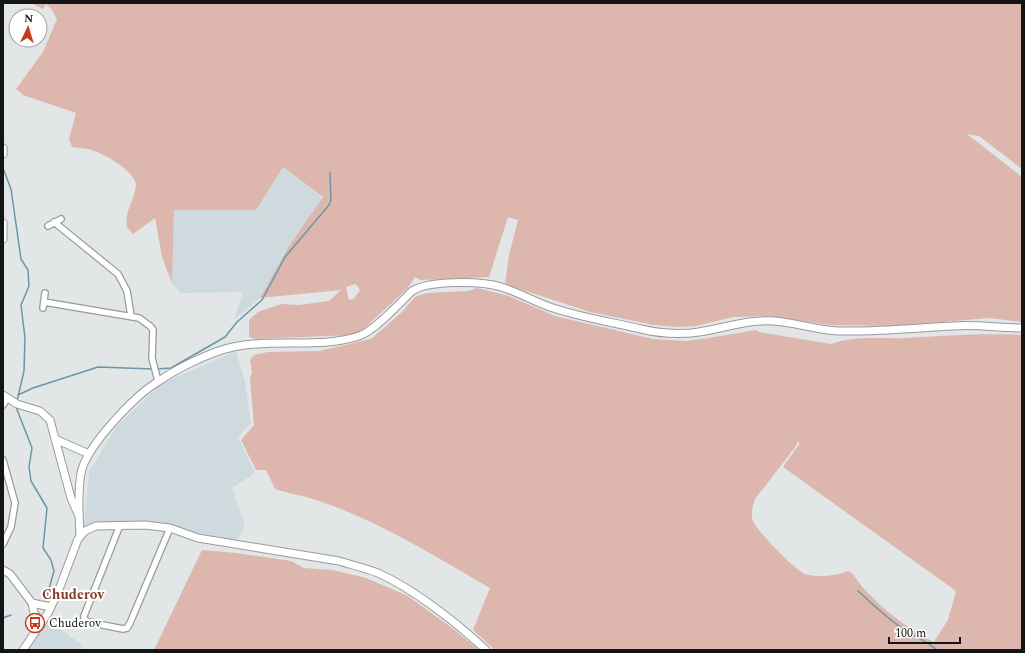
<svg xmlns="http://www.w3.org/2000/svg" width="1025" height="653" viewBox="0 0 1025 653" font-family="Spectral,serif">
<rect width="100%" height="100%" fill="#e2e6e7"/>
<!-- built -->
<path fill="#cedade" d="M 283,167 L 323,198 L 289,246 L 260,298 L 234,320 L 243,292 L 181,293 L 172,284 L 174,210 L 256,210 Z
M 236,351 L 245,382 L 251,423 L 238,437 L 255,473 L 232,488 L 245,526 L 237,541 L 150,523 L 99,522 L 84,526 L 89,472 L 116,427 L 161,384 Z
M 47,619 L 82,645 L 80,649 L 83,650 L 26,650 Z"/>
<!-- green -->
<path fill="#ddb6ae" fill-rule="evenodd" d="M 31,3 L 1022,3 L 1022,169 L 979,136 L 967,134 L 1022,177 L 1022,322 L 989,318 L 896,326 L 829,325 L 770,316 L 733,317 L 696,326 L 678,327 L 654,325 L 590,312 L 505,284 L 509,255 L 518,220 L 508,217 L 489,277 L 421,280 L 415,277 L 407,289 L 361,331 L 352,335 L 256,339 L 249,337 L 249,320 L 258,312 L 281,304 L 299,305 L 329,301 L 341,290 L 260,298 L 289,246 L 323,197 L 283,167 L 256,210 L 174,210 L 172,283 L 162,257 L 155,218 L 133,234 L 127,227 C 124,211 135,200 136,185 C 136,172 105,154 94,151 C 87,148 80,148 72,147 L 69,139 L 76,113 L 23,95 L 16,89 L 43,52 L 57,19 L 52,10 L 46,4 L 43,9 ZM 356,284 L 360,290 L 354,299 L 349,300 L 346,287 Z
M 477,288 L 509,296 L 555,316 L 653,339 L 686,341 L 702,339 L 756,330 L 759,332 L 831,344 C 855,335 881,339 906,338 C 946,336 982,333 1022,335 L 1022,650 L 495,650 L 473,630 L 490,588 C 436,557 381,522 322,502 C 307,496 290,494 275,489 L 266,470 L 256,470 L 241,440 L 254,425 L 250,378 L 252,372 L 250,360 L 254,355 L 268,352 L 319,351 L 371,339 L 402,312 L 415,297 L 427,293 L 469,291 ZM 797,442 L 800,443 L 783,467 L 956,591 L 948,620 L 934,642 C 910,630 887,613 868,593 C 861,587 855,574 848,571 C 836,576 817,578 805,574 C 796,571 756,530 753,521 C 750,514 753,505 755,499 L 796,446 Z
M 202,550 L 236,553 L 291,561 L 304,568 L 333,570 L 366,578 L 408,596 L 452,628 L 479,650 L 154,650 Z"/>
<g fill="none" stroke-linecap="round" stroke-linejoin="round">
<!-- stream -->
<path stroke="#6b97a4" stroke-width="1.5" d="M 3,168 L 11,189 L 21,259 L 28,270 L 29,286 L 21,305 L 25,338 L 24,371 L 17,401
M 157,369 L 171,368 L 225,337 L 237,322 L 262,300 L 285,257 L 329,205 L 331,200 L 330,173
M 18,395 L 33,388 L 98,367 L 153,369
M 16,407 L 32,448 L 29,467 L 31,481 L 47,508 L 43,548 L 51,560 L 54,571 L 45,603
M 858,591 C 873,604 887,619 905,630 C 916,637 926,641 937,650
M 3,618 L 11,615"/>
<defs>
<path id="minor" d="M 54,222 L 118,274 L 127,291 L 131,316
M 48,226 L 61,219
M 44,302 L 139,318 L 150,326 L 153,330 L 152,358 L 158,381
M 43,308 L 45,293
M 3,405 L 7,399
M 3,460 L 15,503 L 11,527 L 3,544
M 120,525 L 84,616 L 84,619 L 88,622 L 123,629 L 127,628 L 130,623 L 170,528"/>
<path id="tertiary" d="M 3,148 L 3,154
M 3,223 L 3,239
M 3,395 L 17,404 L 40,411 L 50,420 L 71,498 L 78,514
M 55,439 L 89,454
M 80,535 C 79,517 77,487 82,469 C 90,443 135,395 159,381 C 178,368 210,352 233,347 C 273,338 320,349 359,336 C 374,331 400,303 412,291 C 429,280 482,281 501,287 C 518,292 533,301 550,307 C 579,317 611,322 641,329 C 657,333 675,334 691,333 C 714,331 737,322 761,321 C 787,319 812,330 838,331 C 877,332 915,328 953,326 C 976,324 999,328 1022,328
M 3,570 L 10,574 L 32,603 L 51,607
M 32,603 L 34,613 L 42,623
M 23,650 L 48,613 L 58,592 L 78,539 L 85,531 L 96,526 L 145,525 L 170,528 L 198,538 L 339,561 C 352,565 365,568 378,573 C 414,589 457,623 486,650"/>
</defs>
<!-- minor casing -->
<use href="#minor" stroke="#989b9c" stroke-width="8"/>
<!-- tertiary casing -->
<use href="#tertiary" stroke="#989b9c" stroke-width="9"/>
<!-- minor -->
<use href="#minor" stroke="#fff" stroke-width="5.5"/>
<!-- tertiary -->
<use href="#tertiary" stroke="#fff" stroke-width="7"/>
</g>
<!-- icons -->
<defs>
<symbol id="bus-ring" viewBox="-11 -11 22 22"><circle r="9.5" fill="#fff" stroke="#c53a1f" stroke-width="1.5"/><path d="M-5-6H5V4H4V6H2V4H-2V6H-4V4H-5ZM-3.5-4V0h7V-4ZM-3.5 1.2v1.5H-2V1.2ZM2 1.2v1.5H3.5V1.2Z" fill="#c53a1f"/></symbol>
</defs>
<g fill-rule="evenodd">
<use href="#bus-ring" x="24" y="612" width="22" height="22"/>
</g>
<g text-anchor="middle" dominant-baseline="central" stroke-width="4" stroke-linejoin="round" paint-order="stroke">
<!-- poi labels -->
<g font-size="12" fill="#131414" stroke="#fff" text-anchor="start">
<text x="49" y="623">Chuderov</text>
</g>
<!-- quarter labels -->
<g font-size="14" font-weight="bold" fill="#833d2f" stroke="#fff">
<text x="73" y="594">Chuderov</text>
</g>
</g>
<!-- border -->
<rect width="1025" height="653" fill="none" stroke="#131414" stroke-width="8"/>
<!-- north arrow -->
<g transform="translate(28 28) rotate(4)"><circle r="19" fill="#ffffff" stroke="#a1a1a1"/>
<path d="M0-3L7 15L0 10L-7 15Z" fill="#c53a1f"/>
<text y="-6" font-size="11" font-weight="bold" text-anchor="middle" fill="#131414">N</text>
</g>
<!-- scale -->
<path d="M889 637v6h71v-6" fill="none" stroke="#131414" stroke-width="2"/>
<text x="895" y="637" font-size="12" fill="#131414" stroke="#ffffff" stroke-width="3" paint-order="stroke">100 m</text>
</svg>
